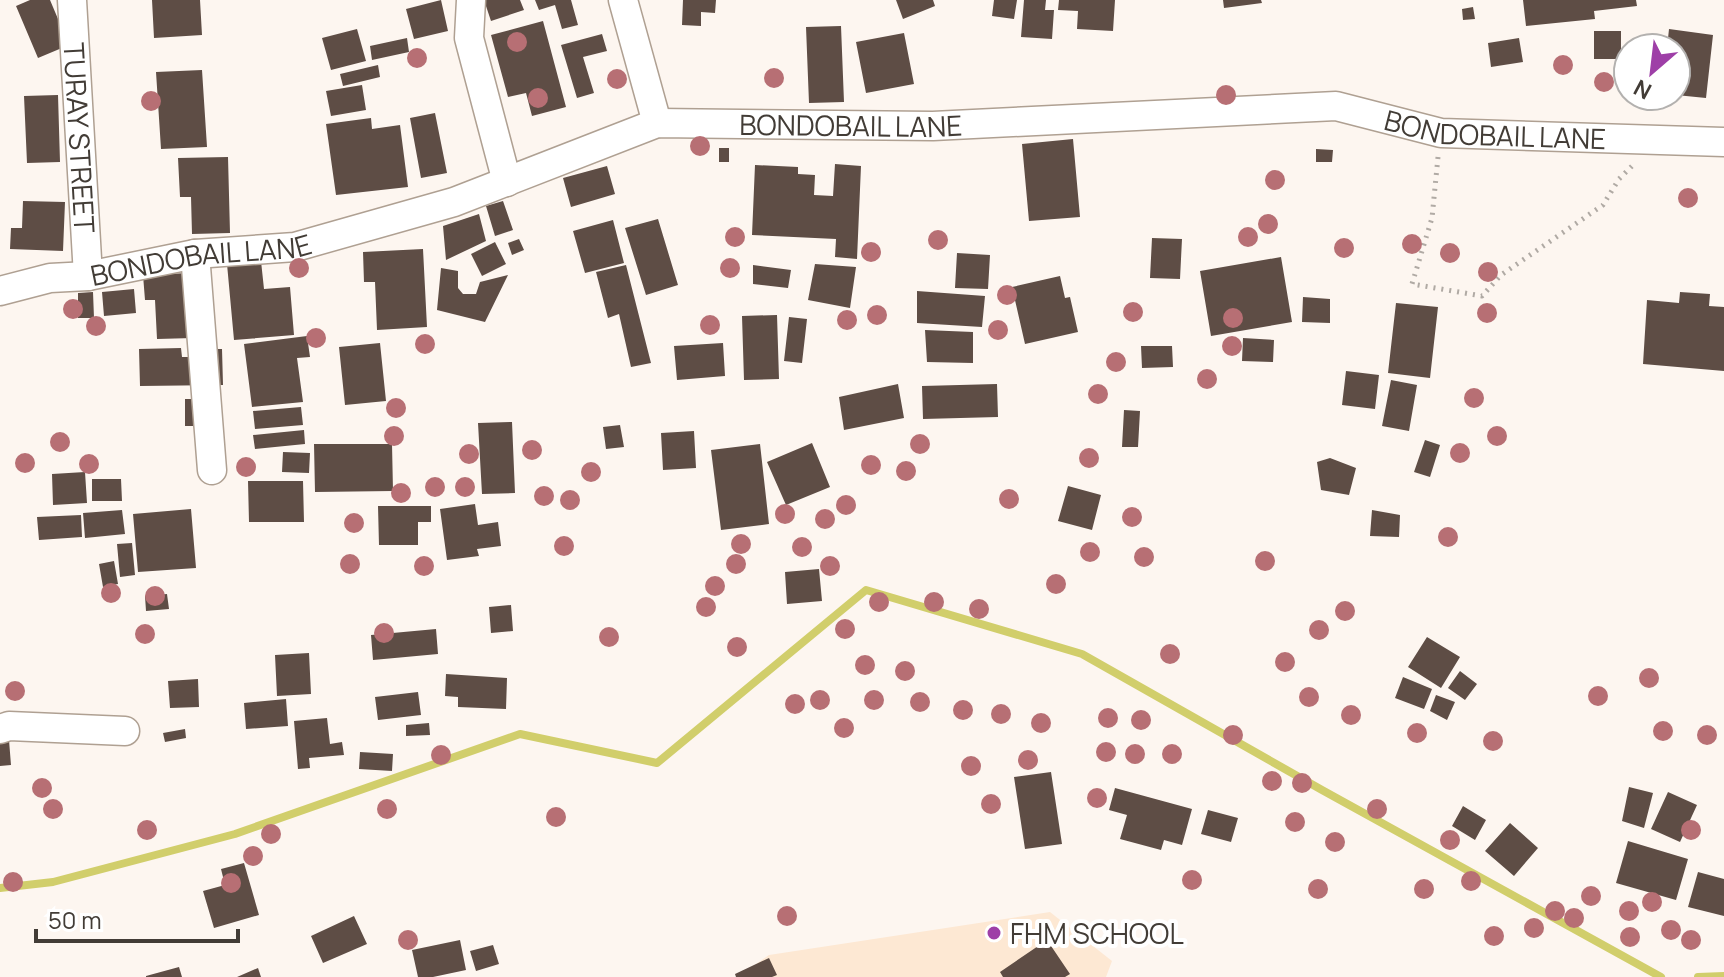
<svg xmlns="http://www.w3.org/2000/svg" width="1724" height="977" viewBox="0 0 1724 977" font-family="Manrope,sans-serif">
<rect width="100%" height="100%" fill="#fdf6f0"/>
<!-- built -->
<path fill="#fde8d3" d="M 1050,912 L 1112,961 L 1106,977 L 737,977 L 769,955 Z"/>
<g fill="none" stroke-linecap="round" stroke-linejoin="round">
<!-- stream -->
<path stroke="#d1ce6b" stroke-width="8" d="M 0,888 L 53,882 L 235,834 L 520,734 L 657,763 L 866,590 L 1082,654 L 1322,790 L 1661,977
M 1698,977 L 1724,976"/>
</g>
<!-- building -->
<path fill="#5e4d45" d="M 30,0 L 50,0 L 69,45 L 38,58 L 16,6 Z
M 152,0 L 200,0 L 202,35 L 154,38 Z
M 441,0 L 448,31 L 414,39 L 406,9 Z
M 484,0 L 520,0 L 524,10 L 491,21 Z
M 535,0 L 571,0 L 578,25 L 562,29 L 555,5 L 539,10 Z
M 683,0 L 716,0 L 715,13 L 701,12 L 701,26 L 682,25 Z
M 896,0 L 933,0 L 935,6 L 903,19 Z
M 994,0 L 1017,0 L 1014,19 L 992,16 Z
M 1024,0 L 1046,0 L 1045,10 L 1054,10 L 1052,39 L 1021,37 Z
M 1059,0 L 1115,0 L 1113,31 L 1077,29 L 1078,11 L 1058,10 Z
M 1223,0 L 1261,0 L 1262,3 L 1224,8 Z
M 1523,0 L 1636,0 L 1637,6 L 1594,11 L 1595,19 L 1526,26 Z
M 1473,7 L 1475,19 L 1463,20 L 1462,9 Z
M 543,21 L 566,107 L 532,116 L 526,93 L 508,97 L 491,35 Z
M 841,26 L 844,102 L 809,103 L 806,27 Z
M 357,29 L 366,61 L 331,70 L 322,38 Z
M 1669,29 L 1713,35 L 1706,98 L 1676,95 L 1676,48 L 1667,48 Z
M 1594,31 L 1621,31 L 1621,59 L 1594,59 Z
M 904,33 L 914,84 L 866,93 L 856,42 Z
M 602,34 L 607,51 L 583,57 L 594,93 L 577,98 L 561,45 Z
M 407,38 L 409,52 L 372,60 L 370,46 Z
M 1519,38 L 1523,62 L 1491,67 L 1488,43 Z
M 378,65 L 380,77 L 343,86 L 340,74 Z
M 202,70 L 207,147 L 161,149 L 156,72 Z
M 362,85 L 366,110 L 331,116 L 326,91 Z
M 58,95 L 60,162 L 27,163 L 24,96 Z
M 435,113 L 447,173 L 421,178 L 410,118 Z
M 371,118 L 372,129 L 400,125 L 408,187 L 336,195 L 326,124 Z
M 1073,139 L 1080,217 L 1029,221 L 1022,144 Z
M 719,148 L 729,148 L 729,162 L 719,162 Z
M 1316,149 L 1333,150 L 1332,162 L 1316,162 Z
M 228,157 L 230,233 L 192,234 L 191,197 L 180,197 L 178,158 Z
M 835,164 L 861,166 L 857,259 L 835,257 L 836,239 L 752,235 L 755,165 L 798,167 L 798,174 L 815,175 L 814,195 L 833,196 Z
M 607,166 L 615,194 L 571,207 L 563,178 Z
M 23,201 L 65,202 L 63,251 L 10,249 L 11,228 L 22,228 Z
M 503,201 L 513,230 L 495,236 L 486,206 Z
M 479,214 L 486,241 L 446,260 L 443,226 Z
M 658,219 L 678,285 L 646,295 L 625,228 Z
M 613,220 L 624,263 L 585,273 L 573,231 Z
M 1152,238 L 1182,239 L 1180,279 L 1150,278 Z
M 519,239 L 524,250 L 512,255 L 508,243 Z
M 495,242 L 506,264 L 482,276 L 471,254 Z
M 423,249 L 427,327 L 377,330 L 375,282 L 364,282 L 363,252 Z
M 957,253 L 990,255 L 988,289 L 955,288 Z
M 1281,257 L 1292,322 L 1211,336 L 1200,271 Z
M 261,261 L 264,289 L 290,287 L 294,335 L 234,340 L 227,264 Z
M 815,264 L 856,267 L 850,308 L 808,300 Z
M 626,265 L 651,363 L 631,367 L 619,314 L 608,318 L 596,272 Z
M 753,265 L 791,270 L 788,288 L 753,284 Z
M 441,268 L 458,271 L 458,288 L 463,294 L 476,294 L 480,282 L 508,275 L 485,322 L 437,310 Z
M 190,273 L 193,338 L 157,339 L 155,300 L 145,300 L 143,275 Z
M 1060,276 L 1065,298 L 1070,297 L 1078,332 L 1025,344 L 1012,287 Z
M 134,289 L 136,313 L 104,316 L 102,292 Z
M 917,291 L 985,296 L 982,327 L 917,323 Z
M 93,292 L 94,318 L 78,318 L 78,293 Z
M 1680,292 L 1710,294 L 1709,306 L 1724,307 L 1724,371 L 1643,364 L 1647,300 L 1679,303 Z
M 1303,297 L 1330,299 L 1330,323 L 1302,322 Z
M 1396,303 L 1438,307 L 1430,378 L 1388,373 Z
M 777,315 L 779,379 L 744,380 L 742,316 Z
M 789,317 L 807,319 L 802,363 L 784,361 Z
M 925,330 L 973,332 L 973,363 L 927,362 Z
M 307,336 L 310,357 L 297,358 L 303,402 L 252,407 L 244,344 Z
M 1243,338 L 1274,340 L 1273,362 L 1242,361 Z
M 380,343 L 386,401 L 345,405 L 339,347 Z
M 723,343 L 725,376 L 677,380 L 674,346 Z
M 1141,346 L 1172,346 L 1173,367 L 1142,368 Z
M 181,348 L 182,357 L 210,357 L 210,349 L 222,349 L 223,385 L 140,386 L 139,349 Z
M 1346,371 L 1379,375 L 1375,409 L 1342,405 Z
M 1391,380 L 1417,385 L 1409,431 L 1382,426 Z
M 898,384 L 904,418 L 844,430 L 839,397 Z
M 997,384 L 998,417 L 923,419 L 922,386 Z
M 185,399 L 213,399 L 213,426 L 185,426 Z
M 301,407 L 303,425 L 255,429 L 253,411 Z
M 1124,410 L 1140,411 L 1138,447 L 1122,447 Z
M 512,422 L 515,493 L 482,494 L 478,423 Z
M 620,425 L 624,447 L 606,449 L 603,427 Z
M 304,430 L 305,444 L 255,449 L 253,435 Z
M 694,431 L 696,468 L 663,470 L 661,433 Z
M 1425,440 L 1440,445 L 1430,477 L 1414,472 Z
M 812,443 L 830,487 L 786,505 L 767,462 Z
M 314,444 L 392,444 L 393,491 L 315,492 Z
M 760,444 L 769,524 L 721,530 L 711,450 Z
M 283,452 L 310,453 L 309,473 L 282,472 Z
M 1330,458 L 1356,468 L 1349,495 L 1321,490 L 1317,462 Z
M 85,472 L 87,503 L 53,505 L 52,474 Z
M 92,479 L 121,479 L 122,501 L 92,501 Z
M 248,481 L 303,481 L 304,522 L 249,522 Z
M 1068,486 L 1101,495 L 1092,530 L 1058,521 Z
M 475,504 L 478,525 L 498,522 L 501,546 L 477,549 L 479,556 L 447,560 L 440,509 Z
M 378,506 L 431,506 L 431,522 L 418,522 L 418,545 L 379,545 Z
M 191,509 L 196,568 L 138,572 L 133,514 Z
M 122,510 L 125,534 L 85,538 L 83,513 Z
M 1372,510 L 1400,515 L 1399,537 L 1370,536 Z
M 81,515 L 82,537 L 39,540 L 37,517 Z
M 132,543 L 135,575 L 120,577 L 117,544 Z
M 114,561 L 118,584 L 103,587 L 99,564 Z
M 819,569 L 822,601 L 787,604 L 785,572 Z
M 167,594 L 169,609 L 146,611 L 145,596 Z
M 511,605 L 513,631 L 491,633 L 489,607 Z
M 436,629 L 438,654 L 373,660 L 371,635 Z
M 1427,637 L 1460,657 L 1441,688 L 1408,667 Z
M 309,653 L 311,694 L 277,696 L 275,655 Z
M 1460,671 L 1477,684 L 1465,700 L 1448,688 Z
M 446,674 L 507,678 L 506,709 L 458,707 L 458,697 L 445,696 Z
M 1403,677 L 1432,689 L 1424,709 L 1395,698 Z
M 198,679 L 199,707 L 170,708 L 168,681 Z
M 418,692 L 421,715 L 378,720 L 375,697 Z
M 1436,695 L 1455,702 L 1447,720 L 1430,711 Z
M 286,699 L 288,726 L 246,729 L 244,703 Z
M 327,718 L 330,744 L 342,742 L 344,755 L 309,758 L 310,768 L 298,769 L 294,721 Z
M 429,723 L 430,735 L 406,736 L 406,725 Z
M 185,729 L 186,738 L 165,742 L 163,733 Z
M 0,740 L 9,740 L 11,765 L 0,766 Z
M 360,752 L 393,754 L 392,771 L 359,769 Z
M 1051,772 L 1062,844 L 1025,849 L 1014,777 Z
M 1629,787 L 1653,793 L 1644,828 L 1622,821 Z
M 1115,788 L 1192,809 L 1182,845 L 1164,840 L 1161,850 L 1120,839 L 1127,815 L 1109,810 Z
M 1668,792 L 1697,805 L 1680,842 L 1651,829 Z
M 1463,806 L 1486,820 L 1475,840 L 1452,826 Z
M 1208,810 L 1238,818 L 1231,842 L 1201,834 Z
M 1510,823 L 1538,848 L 1514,876 L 1485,851 Z
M 1628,841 L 1688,859 L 1676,900 L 1616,883 Z
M 244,863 L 259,915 L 214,928 L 203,891 L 225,885 L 221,869 Z
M 1698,872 L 1724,879 L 1724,916 L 1688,907 Z
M 354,916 L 367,944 L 323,963 L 311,936 Z
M 460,940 L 466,970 L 433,977 L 418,977 L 412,950 Z
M 1047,940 L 1070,974 L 1065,977 L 1003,977 L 1000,972 Z
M 493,945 L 499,964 L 476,971 L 470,951 Z
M 769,958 L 777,975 L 772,977 L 736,977 L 735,974 Z
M 179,967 L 182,977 L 146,977 L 146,976 Z
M 258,968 L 261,977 L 237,977 Z"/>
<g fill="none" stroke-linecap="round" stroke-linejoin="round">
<defs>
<g id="minor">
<path id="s1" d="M 72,0 L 88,276"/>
<path d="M 471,0 L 469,38 L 507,182"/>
<path d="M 623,0 L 657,123"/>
<path d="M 195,254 L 212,470"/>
<path id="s2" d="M 0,291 L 50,278 L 88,276 L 195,254 L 295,247 L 454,202 L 657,123 L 933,126 L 1336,106 L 1441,133 L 1724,142"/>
<path d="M 0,729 L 9,726 L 125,731"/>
</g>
</defs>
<!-- minor casing -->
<use href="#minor" stroke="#afa092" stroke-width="31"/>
<!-- path -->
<path stroke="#b0aaa4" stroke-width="5" stroke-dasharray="2 6" stroke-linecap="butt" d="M 1438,157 L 1432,218 L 1412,284 L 1482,296 L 1501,275 L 1603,205 L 1619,179 L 1632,166"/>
<!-- minor -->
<use href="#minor" stroke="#fff" stroke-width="28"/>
</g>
<!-- trees -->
<g fill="#b76f74">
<circle cx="517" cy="42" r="10"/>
<circle cx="417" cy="58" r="10"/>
<circle cx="1563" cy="65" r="10"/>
<circle cx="774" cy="78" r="10"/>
<circle cx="617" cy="79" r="10"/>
<circle cx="1604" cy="82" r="10"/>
<circle cx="1226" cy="95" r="10"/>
<circle cx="538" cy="98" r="10"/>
<circle cx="151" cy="101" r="10"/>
<circle cx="700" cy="146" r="10"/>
<circle cx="1275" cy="180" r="10"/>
<circle cx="1688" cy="198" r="10"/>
<circle cx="1268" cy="224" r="10"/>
<circle cx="735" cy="237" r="10"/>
<circle cx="1248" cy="237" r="10"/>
<circle cx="938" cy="240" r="10"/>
<circle cx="1412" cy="244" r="10"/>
<circle cx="1344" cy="248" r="10"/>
<circle cx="871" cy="252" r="10"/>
<circle cx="1450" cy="253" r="10"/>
<circle cx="299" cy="268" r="10"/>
<circle cx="730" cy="268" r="10"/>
<circle cx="1488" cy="272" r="10"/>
<circle cx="1007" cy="295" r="10"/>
<circle cx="73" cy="309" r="10"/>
<circle cx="1133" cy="312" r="10"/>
<circle cx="1487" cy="313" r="10"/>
<circle cx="877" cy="315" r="10"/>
<circle cx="1233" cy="318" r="10"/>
<circle cx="847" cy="320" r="10"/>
<circle cx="710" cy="325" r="10"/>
<circle cx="96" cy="326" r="10"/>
<circle cx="998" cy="330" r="10"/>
<circle cx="316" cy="338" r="10"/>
<circle cx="425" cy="344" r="10"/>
<circle cx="1232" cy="346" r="10"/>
<circle cx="1116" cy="362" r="10"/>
<circle cx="1207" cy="379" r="10"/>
<circle cx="1098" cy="394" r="10"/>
<circle cx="1474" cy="398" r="10"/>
<circle cx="396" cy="408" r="10"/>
<circle cx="394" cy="436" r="10"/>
<circle cx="1497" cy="436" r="10"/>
<circle cx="60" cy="442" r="10"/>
<circle cx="920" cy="444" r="10"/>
<circle cx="532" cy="450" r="10"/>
<circle cx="1460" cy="453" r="10"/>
<circle cx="469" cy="454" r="10"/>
<circle cx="1089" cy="458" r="10"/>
<circle cx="25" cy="463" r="10"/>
<circle cx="89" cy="464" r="10"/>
<circle cx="871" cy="465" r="10"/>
<circle cx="246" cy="467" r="10"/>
<circle cx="906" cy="471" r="10"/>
<circle cx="591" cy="472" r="10"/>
<circle cx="435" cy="487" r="10"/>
<circle cx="465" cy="487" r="10"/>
<circle cx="401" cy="493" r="10"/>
<circle cx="544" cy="496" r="10"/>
<circle cx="1009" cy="499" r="10"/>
<circle cx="570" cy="500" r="10"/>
<circle cx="846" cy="505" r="10"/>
<circle cx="785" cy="514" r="10"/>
<circle cx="1132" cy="517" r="10"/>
<circle cx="825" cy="519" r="10"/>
<circle cx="354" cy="523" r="10"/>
<circle cx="1448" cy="537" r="10"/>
<circle cx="741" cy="544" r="10"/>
<circle cx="564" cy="546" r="10"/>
<circle cx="802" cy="547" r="10"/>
<circle cx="1090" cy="552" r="10"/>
<circle cx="1144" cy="557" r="10"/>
<circle cx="1265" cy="561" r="10"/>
<circle cx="350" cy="564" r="10"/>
<circle cx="736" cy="564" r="10"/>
<circle cx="424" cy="566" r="10"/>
<circle cx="830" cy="566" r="10"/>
<circle cx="1056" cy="584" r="10"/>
<circle cx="715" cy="586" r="10"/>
<circle cx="111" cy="593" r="10"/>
<circle cx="155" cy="596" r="10"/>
<circle cx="879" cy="602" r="10"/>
<circle cx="934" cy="602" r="10"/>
<circle cx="706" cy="607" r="10"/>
<circle cx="979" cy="609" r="10"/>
<circle cx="1345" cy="611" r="10"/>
<circle cx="845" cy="629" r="10"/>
<circle cx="1319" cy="630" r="10"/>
<circle cx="384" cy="633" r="10"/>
<circle cx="145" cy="634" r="10"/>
<circle cx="609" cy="637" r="10"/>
<circle cx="737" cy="647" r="10"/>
<circle cx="1170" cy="654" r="10"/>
<circle cx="1285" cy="662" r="10"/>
<circle cx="865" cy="665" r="10"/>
<circle cx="905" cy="671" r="10"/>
<circle cx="1649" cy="678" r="10"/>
<circle cx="15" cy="691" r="10"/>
<circle cx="1598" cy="696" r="10"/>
<circle cx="1309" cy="697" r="10"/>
<circle cx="820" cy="700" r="10"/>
<circle cx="874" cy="700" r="10"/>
<circle cx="920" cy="702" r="10"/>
<circle cx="795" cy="704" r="10"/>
<circle cx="963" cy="710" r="10"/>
<circle cx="1001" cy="714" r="10"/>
<circle cx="1351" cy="715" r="10"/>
<circle cx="1108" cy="718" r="10"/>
<circle cx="1141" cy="720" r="10"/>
<circle cx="1041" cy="723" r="10"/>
<circle cx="844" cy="728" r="10"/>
<circle cx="1663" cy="731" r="10"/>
<circle cx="1417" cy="733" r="10"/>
<circle cx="1233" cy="735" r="10"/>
<circle cx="1707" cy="735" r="10"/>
<circle cx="1493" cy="741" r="10"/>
<circle cx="1106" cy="752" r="10"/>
<circle cx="1135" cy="754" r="10"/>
<circle cx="1172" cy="754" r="10"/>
<circle cx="441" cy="755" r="10"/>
<circle cx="1028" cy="760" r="10"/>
<circle cx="971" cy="766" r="10"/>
<circle cx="1272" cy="781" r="10"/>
<circle cx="1302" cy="783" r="10"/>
<circle cx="42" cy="788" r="10"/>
<circle cx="1097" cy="798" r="10"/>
<circle cx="991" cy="804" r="10"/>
<circle cx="53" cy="809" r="10"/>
<circle cx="387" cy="809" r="10"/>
<circle cx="1377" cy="809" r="10"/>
<circle cx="556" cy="817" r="10"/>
<circle cx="1295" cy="822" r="10"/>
<circle cx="147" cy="830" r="10"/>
<circle cx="1691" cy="830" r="10"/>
<circle cx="271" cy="834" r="10"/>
<circle cx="1450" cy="840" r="10"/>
<circle cx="1335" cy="842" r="10"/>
<circle cx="253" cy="856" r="10"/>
<circle cx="1192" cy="880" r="10"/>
<circle cx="1471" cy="881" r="10"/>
<circle cx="13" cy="882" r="10"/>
<circle cx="231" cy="883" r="10"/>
<circle cx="1318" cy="889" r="10"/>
<circle cx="1424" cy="889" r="10"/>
<circle cx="1591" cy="896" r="10"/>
<circle cx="1652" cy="902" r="10"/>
<circle cx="1555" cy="911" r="10"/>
<circle cx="1629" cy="911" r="10"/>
<circle cx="787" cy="916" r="10"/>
<circle cx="1574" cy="918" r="10"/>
<circle cx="1534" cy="928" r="10"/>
<circle cx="1671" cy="930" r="10"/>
<circle cx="1494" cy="936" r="10"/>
<circle cx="1630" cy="937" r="10"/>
<circle cx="408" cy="940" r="10"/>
<circle cx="1691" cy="940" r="10"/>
</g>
<!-- markers -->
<circle fill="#9e3fa7" stroke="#fff" stroke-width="3" cx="994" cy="933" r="8"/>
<g text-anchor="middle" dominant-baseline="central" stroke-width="8" stroke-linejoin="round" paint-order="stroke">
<!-- street labels -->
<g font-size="28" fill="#423c36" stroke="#fff">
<text stroke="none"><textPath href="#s2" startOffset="876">BONDOBAIL LANE</textPath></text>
<text stroke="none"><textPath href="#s2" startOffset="1524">BONDOBAIL LANE</textPath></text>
<text stroke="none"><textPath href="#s1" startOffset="138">TURAY STREET</textPath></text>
<text stroke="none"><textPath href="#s2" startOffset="204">BONDOBAIL LANE</textPath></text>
</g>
<!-- poi labels -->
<g font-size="28" fill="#423c36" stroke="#fff" text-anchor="start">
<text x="1010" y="933">FHM SCHOOL</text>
</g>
</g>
<!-- north arrow -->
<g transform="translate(1652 72) rotate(208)"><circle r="38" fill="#ffffff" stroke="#b3b1af" stroke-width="2"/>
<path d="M0-6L14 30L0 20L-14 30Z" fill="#9e3fa7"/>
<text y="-12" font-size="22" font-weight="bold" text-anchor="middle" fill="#423c36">N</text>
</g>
<!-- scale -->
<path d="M36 929v12h202v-12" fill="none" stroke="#423c36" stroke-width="4"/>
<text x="48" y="929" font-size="24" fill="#423c36" stroke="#ffffff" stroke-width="6" paint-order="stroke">50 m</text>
</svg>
